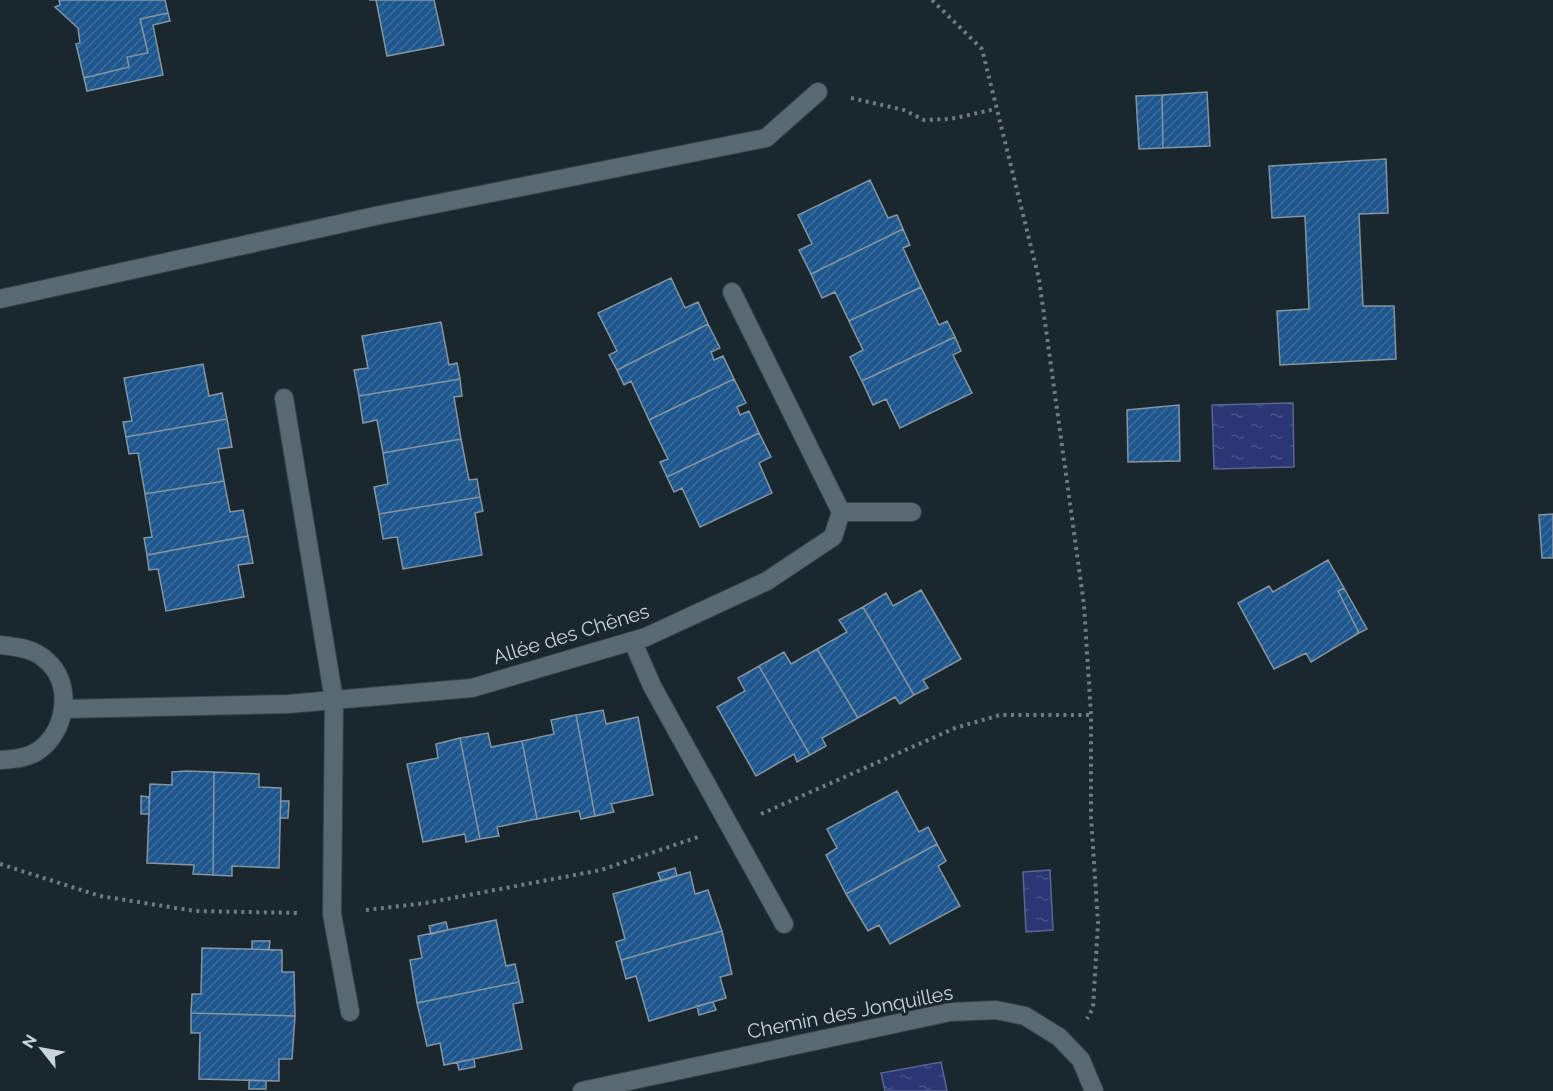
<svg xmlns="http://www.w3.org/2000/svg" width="1553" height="1091" viewBox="0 0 1553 1091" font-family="Raleway,sans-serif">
<defs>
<pattern id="water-ripples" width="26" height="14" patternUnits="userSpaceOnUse" patternTransform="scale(1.5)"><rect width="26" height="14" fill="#2b3674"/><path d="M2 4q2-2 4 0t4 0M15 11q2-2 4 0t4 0" fill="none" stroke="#485287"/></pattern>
<pattern id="building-hatch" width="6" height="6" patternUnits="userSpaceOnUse" patternTransform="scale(1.5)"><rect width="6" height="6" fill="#1d578d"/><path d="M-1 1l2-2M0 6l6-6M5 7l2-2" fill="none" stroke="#3c6e9c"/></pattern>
</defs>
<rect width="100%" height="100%" fill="#19282f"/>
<!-- water -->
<path fill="url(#water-ripples)" stroke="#5b6592" stroke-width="1.5" d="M 1293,403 L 1294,467 L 1214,469 L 1212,405 Z
M 1050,870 L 1053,930 L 1026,932 L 1023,872 Z
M 941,1062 L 947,1091 L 885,1091 L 881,1073 Z"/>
<!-- building -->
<path fill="url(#building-hatch)" stroke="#8793a1" stroke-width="1.5" d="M 59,0 L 165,0 L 168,13 L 140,19 L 148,53 L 127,57 L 129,67 L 84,78 L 76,44 L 80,43 L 78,28 L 55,7 L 60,5 Z
M 369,0 L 434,0 L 444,45 L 387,56 L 376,0 Z
M 168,13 L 170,21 L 153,25 L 163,75 L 87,91 L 84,78 L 129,67 L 127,57 L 148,53 L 140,19 Z
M 1207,92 L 1210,146 L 1163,148 L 1162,95 Z
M 1162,95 L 1163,148 L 1139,149 L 1136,96 Z
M 1386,159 L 1388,213 L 1359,214 L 1363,306 L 1394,306 L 1396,359 L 1280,365 L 1277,311 L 1309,309 L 1305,216 L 1272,218 L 1269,166 Z
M 870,180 L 888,218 L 897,215 L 903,229 L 811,274 L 799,250 L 812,244 L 798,215 Z
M 903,229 L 910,245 L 903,248 L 921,287 L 849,321 L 835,292 L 822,298 L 811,274 Z
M 671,278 L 685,308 L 698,302 L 708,324 L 617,370 L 609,355 L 617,351 L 598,313 Z
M 921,287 L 939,325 L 947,321 L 955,337 L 862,381 L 850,357 L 863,350 L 849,321 Z
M 441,322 L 449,365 L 457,363 L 460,379 L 359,396 L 354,370 L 368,368 L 362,336 Z
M 708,324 L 720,348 L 711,352 L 714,360 L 723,356 L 734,379 L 649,420 L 631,381 L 624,385 L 617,370 Z
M 955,337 L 961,351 L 953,355 L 972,393 L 900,428 L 886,399 L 873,405 L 862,381 Z
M 203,364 L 209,396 L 222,393 L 227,419 L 126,437 L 123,422 L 132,421 L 124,378 Z
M 460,379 L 462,396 L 454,397 L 461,439 L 383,453 L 377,420 L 363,423 L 359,396 Z
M 734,379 L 746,403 L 737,407 L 740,415 L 749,411 L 759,433 L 667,477 L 660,462 L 668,459 L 649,420 Z
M 1179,405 L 1180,461 L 1128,462 L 1127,410 Z
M 227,419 L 232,447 L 218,449 L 224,481 L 145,494 L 138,453 L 129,454 L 126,437 Z
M 759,433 L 771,457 L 759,463 L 772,493 L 700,527 L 682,488 L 674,492 L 667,477 Z
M 461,439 L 469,480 L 477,479 L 480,497 L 379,514 L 374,487 L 388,484 L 383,453 Z
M 224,481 L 230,512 L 243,510 L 248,536 L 147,555 L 144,538 L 152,537 L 145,494 Z
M 480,497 L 483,511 L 475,513 L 482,555 L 403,569 L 397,537 L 383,539 L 379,514 Z
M 1553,514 L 1553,558 L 1542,558 L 1539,515 Z
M 248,536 L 253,563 L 238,565 L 244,597 L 166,611 L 158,569 L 149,570 L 147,555 Z
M 1328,560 L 1344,588 L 1338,591 L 1359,633 L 1311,662 L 1306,653 L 1274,669 L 1238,603 L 1269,586 L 1273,592 Z
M 1344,588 L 1367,629 L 1359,633 L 1338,591 Z
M 921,590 L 961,659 L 923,680 L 928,688 L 914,695 L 863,607 L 886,593 L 893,606 Z
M 863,607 L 914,695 L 900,704 L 895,697 L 858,718 L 817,649 L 847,632 L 839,620 Z
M 817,649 L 858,718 L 822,738 L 826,746 L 810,755 L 759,666 L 784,652 L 791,664 Z
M 759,666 L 810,755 L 797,762 L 794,754 L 756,776 L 717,707 L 745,691 L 738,678 Z
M 603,710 L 606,724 L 638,717 L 653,795 L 611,804 L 614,812 L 595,816 L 576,715 Z
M 576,715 L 595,816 L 581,819 L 579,811 L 537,819 L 522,741 L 554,734 L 551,720 Z
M 488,733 L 491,747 L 522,741 L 537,819 L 497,827 L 499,836 L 480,839 L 460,738 Z
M 460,738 L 480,839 L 466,842 L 465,834 L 423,842 L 407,764 L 438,758 L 436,744 Z
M 187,771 L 214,772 L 213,875 L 193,874 L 194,865 L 147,863 L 150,784 L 172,785 L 172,772 Z
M 214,772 L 259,774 L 259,787 L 281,788 L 279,868 L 232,866 L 232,876 L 213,875 Z
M 897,791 L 919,832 L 928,827 L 937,844 L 846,894 L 826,855 L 837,848 L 827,829 Z
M 141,796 L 149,797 L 149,814 L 141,814 Z
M 281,801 L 289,801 L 288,818 L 280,818 Z
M 937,844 L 946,861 L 938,866 L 960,906 L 890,944 L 879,925 L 868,931 L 846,894 Z
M 675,868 L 677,876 L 661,881 L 658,873 Z
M 690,872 L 695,894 L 708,890 L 722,931 L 621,960 L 616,942 L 625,939 L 613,894 Z
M 496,920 L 506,966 L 515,964 L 519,982 L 417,1003 L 410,960 L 422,958 L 418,936 Z
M 446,922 L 448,930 L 431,934 L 429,926 Z
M 722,931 L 732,974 L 720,977 L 726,998 L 649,1021 L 636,976 L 626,979 L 621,960 Z
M 252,941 L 270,941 L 269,950 L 252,949 Z
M 202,948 L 282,950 L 282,972 L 294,972 L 295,1016 L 191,1013 L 192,994 L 201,994 Z
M 519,982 L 523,1002 L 513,1004 L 522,1049 L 444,1065 L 440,1043 L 427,1046 L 417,1003 Z
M 713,1002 L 716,1010 L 699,1015 L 697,1006 Z
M 191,1013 L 295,1016 L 292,1059 L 279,1059 L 279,1081 L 199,1079 L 200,1033 L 191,1033 Z
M 474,1059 L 475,1067 L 459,1070 L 457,1062 Z
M 249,1080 L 266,1081 L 266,1089 L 249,1089 Z"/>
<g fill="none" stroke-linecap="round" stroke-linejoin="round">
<defs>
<path id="minor" d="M 0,299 L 380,215 L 766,138 L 818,92
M 284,398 L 334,700 L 332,914 L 350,1012
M 841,512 L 912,512
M 633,642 L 652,686 L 784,924
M 0,645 C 17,647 34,648 47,661 C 72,683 67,726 43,747 C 31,758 15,759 0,760
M 64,709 L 288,704 L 472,688 L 646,637 L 767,581 L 833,537 L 841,512 L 732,292
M 582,1091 L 950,1012 L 996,1010 L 1025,1016 L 1059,1037 L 1081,1060 L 1094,1091"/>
</defs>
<!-- minor casing -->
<use href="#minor" stroke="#374449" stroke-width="20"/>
<!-- path -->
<path stroke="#6e7b81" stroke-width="4" stroke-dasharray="3 4.5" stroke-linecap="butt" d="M 932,0 L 982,49 L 1039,279 L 1084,605 L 1091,715 L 1091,817 L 1098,923 L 1093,1008 L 1087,1019
M 851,98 L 904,110 L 924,120 L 950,119 L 996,109
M 761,814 L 955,728 L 1000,715 L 1091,715
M 0,864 L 100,896 L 195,911 L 299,913
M 366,910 L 426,903 L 601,870 L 698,837"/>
<!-- minor -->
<use href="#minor" stroke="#586971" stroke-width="18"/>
</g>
<g text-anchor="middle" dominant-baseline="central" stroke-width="6" stroke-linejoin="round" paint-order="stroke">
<!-- street labels -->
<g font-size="20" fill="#cbd4d9" stroke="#19282f">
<text transform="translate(571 634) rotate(-17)">Allée des Chênes</text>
<text transform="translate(850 1012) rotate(-11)">Chemin des Jonquilles</text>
</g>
</g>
<!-- north arrow -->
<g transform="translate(42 1049) rotate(301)" stroke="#19282f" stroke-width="4.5" paint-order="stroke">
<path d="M0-4.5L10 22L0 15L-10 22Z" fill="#cbd4d9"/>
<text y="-9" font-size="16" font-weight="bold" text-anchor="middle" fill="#cbd4d9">N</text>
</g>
</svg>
